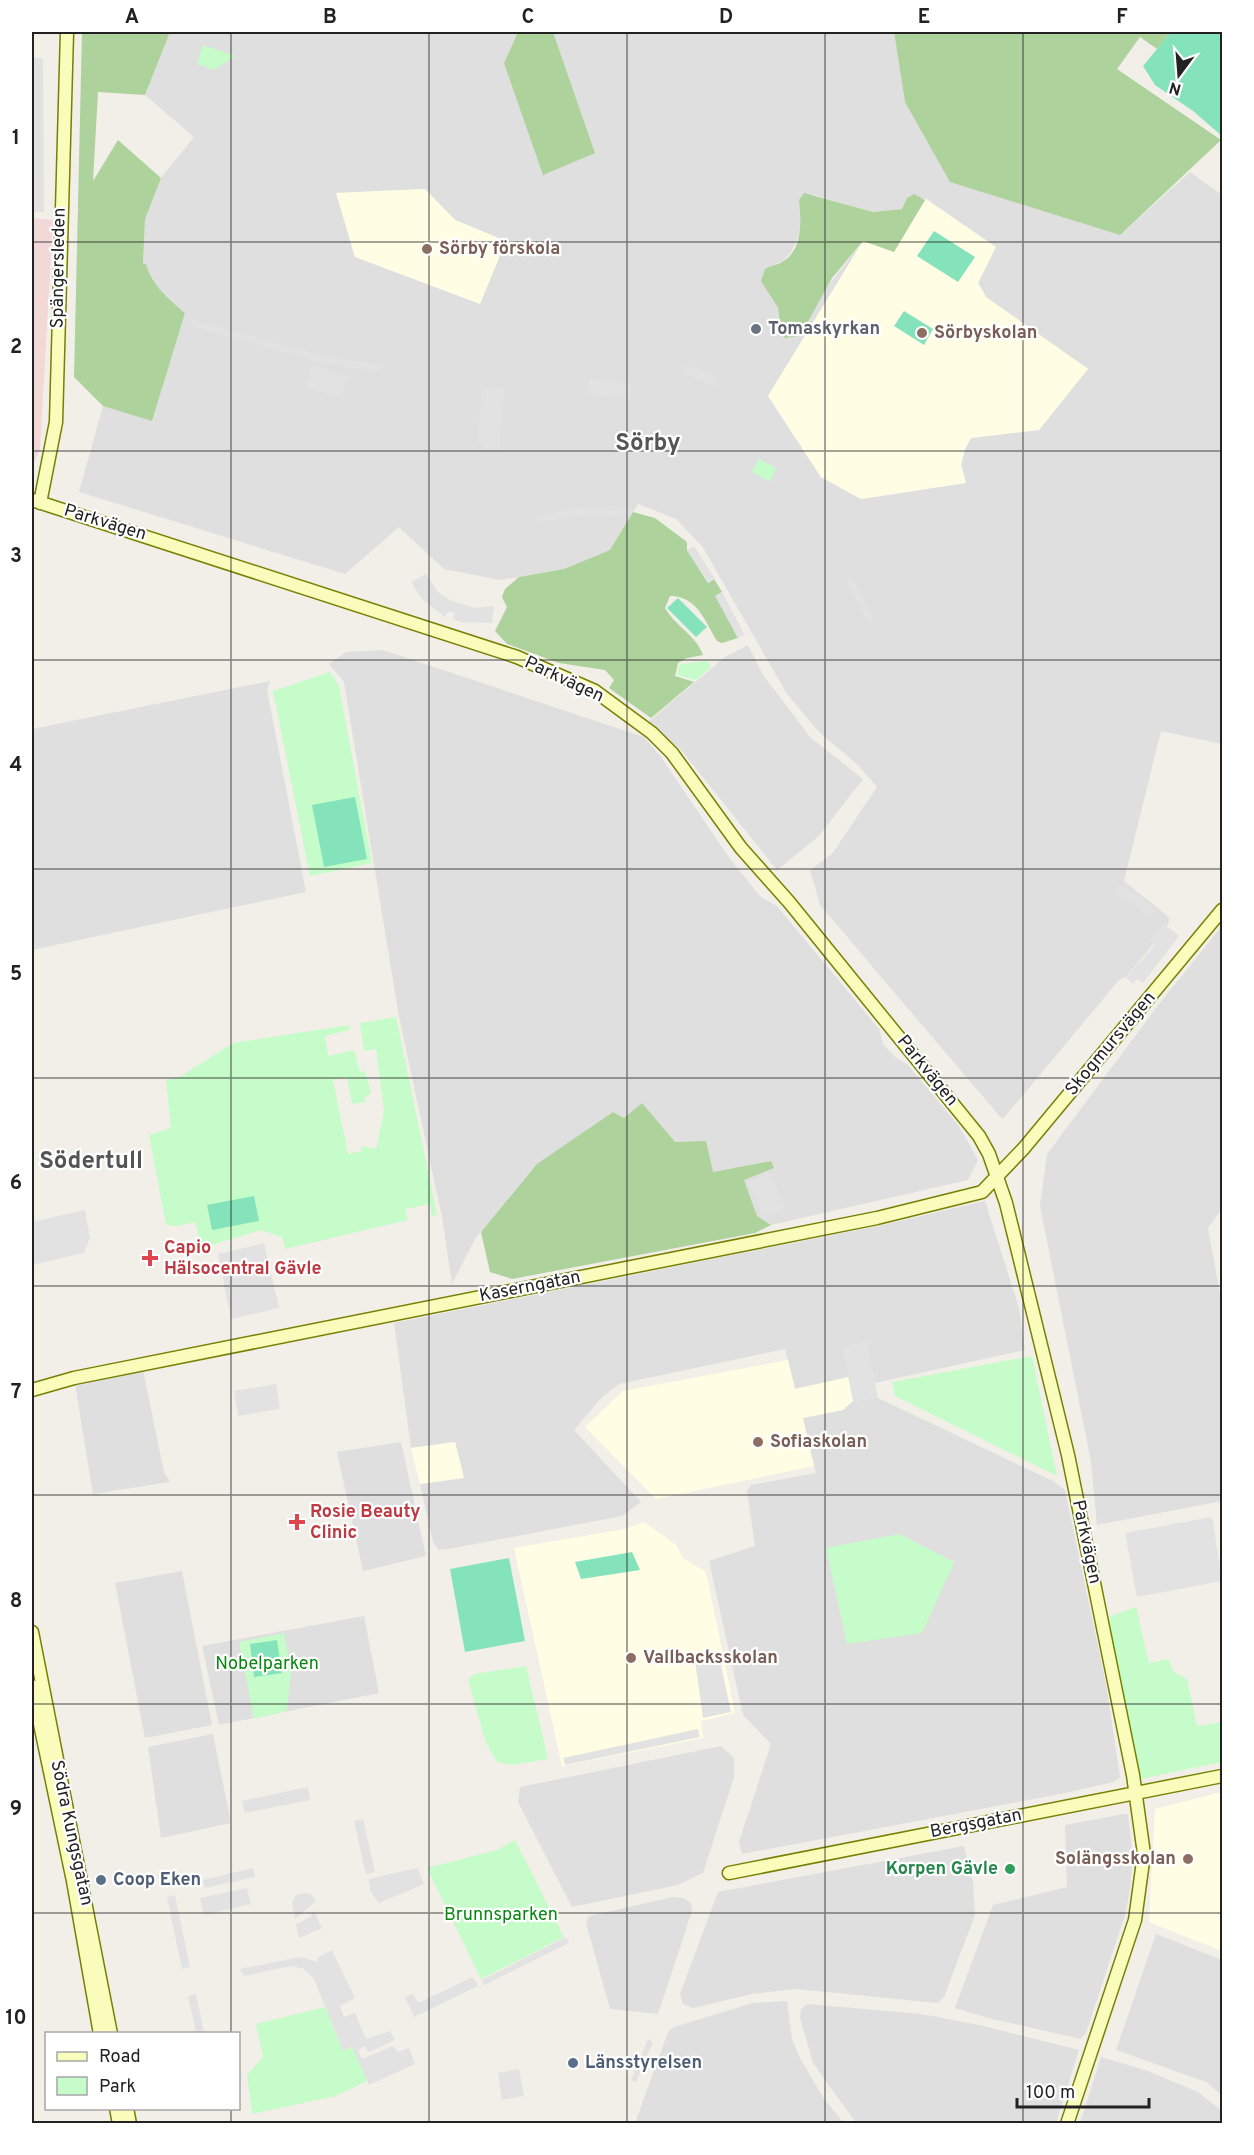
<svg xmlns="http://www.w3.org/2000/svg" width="1254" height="2155" viewBox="0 0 1254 2155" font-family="Overpass,sans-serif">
<rect width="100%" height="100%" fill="#f2efe8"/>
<!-- residential -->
<path fill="#e0dfdf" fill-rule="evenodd" d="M 170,32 L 518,32 L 504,63 L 595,153 L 553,32 L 894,32 L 905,102 L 1120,235 L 1190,172 L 1222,195 L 1222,744 L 1161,731 L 1124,881 L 1170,918 L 1165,930 L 1127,976 L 1119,980 L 1004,1118 L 1002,1119 L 820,905 L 810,870 L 832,854 L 877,787 L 857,764 L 820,733 L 787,694 L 702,546 L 676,519 L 638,504 L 610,550 L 564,569 L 500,580 L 444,569 L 399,527 L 345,574 L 79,492 L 103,406 L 152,420 L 185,313 L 163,294 L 153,282 L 146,265 L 143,264 L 145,219 L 151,199 L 161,178 L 194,137 L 145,95 ZM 425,189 L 455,220 L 505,241 L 355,257 L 337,193 ZM 814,195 L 873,212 L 902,209 L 907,198 L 926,199 L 995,247 L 978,283 L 986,297 L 1088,369 L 982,436 L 971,438 L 965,449 L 961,465 L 966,482 L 861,499 L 821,477 L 768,396 L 863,241 L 820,296 L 781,330 L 778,308 L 771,298 L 775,264 L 783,261 L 790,254 L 799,235 L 802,223 L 799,200 Z
M 748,645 L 763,675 L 811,738 L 863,779 L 818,837 L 777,870 L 682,751 L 649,721 L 725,657 Z
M 383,650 L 644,737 L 661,757 L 730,859 L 761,897 L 777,906 L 879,1029 L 883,1044 L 895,1057 L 907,1064 L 959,1126 L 978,1160 L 968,1180 L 771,1225 L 757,1216 L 744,1180 L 773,1168 L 771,1161 L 713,1172 L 675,1142 L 623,1118 L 537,1164 L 475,1239 L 452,1284 L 442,1217 L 399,1017 L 344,682 L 329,664 L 346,652 Z
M 270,681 L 267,690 L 306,892 L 32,950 L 32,729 Z
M 1222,926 L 1222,1209 L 1208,1228 L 1222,1305 L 1222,1501 L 1097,1525 L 1091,1462 L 1040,1206 L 1047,1154 L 1159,1004 Z
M 985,1201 L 1019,1308 L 1025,1350 L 875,1383 L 866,1342 L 843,1347 L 849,1377 L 795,1389 L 785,1349 L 619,1384 L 602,1397 L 574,1430 L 641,1502 L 622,1516 L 449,1549 L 439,1550 L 433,1542 L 420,1484 L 463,1478 L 463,1473 L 455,1442 L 411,1448 L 394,1323 L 878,1226 Z
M 142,1365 L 164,1472 L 170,1482 L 93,1494 L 74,1378 Z
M 878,1398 L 1053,1481 L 1065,1490 L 1106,1684 L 1120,1777 L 1114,1782 L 1060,1794 L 742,1854 L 739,1842 L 771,1744 L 743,1715 L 709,1561 L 755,1546 L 747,1491 L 751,1485 L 816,1473 L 802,1418 L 843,1410 L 853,1401 Z
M 401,1442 L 426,1556 L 363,1571 L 337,1452 Z
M 182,1571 L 212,1725 L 145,1738 L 115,1583 Z
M 364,1616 L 379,1693 L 219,1725 L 202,1646 Z
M 213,1734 L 231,1823 L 161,1838 L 148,1747 Z
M 721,1746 L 734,1758 L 734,1777 L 703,1873 L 678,1885 L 572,1907 L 518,1802 L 520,1787 Z
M 1124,1814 L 1128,1814 L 1133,1856 L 1130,1890 L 1125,1915 L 1086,2033 L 1081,2039 L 988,2018 L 955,2008 L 993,1905 L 1067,1887 L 1065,1825 Z
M 964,1846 L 973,1882 L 975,1915 L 944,1997 L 938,2003 L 796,1989 L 752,1994 L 693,2008 L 683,2004 L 680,1994 L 718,1892 Z
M 673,1897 L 683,1898 L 691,1903 L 692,1911 L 658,2014 L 610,2009 L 586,1923 L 589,1916 Z
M 1156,1934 L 1222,1960 L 1222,2095 L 1206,2082 L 1116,2050 Z
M 787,2001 L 792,2039 L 800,2058 L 824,2099 L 844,2123 L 635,2123 L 668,2032 L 674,2027 L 753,2003 Z
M 807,2004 L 921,2014 L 979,2025 L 1079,2050 L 1056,2123 L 856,2123 L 813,2063 L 800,2018 L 801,2009 Z
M 1101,2057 L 1148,2071 L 1198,2092 L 1222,2111 L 1222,2123 L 1080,2123 Z"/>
<!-- commercial -->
<path fill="#f3d8d8" d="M 32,218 L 53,220 L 40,449 L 32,467 Z"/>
<!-- education -->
<path fill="#fffee4" d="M 425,189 L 455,220 L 506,241 L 480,304 L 355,257 L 336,193 Z
M 926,199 L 996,247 L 978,283 L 986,297 L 1088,369 L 1039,430 L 971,438 L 965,449 L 961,465 L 966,483 L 861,499 L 821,477 L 768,396 L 863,241 L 894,252 Z
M 788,1360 L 795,1389 L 849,1377 L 853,1401 L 843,1410 L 803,1418 L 814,1466 L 656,1499 L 585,1427 L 623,1391 Z
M 455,1442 L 464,1478 L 420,1484 L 411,1448 Z
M 644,1522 L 676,1545 L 683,1558 L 706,1572 L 735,1713 L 701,1721 L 703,1738 L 562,1766 L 514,1548 L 625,1529 Z
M 1222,1792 L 1222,1951 L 1149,1922 L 1155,1809 Z"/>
<!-- forest -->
<path fill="#add29c" d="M 82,32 L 170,32 L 145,95 L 98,92 L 93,181 L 118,140 L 161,178 L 145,219 L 143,264 L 146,264 C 152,286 169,299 185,313 L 152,421 L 103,406 L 74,377 Z
M 518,32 L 553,32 L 595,153 L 543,175 L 504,63 Z
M 894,32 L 1171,32 L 1157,49 L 1140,37 L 1117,69 L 1221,140 L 1120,235 L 950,182 L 905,102 Z
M 804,193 L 873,212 L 902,209 L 907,198 L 914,194 L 925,200 L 894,252 L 863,241 L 832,278 L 800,336 L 785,338 L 781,331 L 778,308 L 761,281 L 765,269 C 770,266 777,265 782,262 C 804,250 801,219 799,200 Z
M 633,512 L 655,518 L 687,542 L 687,550 L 708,583 L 714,579 L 722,592 L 716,596 L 738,638 L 722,643 L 717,641 C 705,621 697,596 670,596 L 665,608 C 675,626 696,635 703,655 L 687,658 L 678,663 L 675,676 L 694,682 L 651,718 L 609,688 L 614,680 L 605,670 L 559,663 L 507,644 L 495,631 L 507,607 L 502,597 L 505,589 L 519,577 L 564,569 L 610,550 Z
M 642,1103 L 675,1142 L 706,1141 L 713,1172 L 771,1161 L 774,1168 L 744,1180 L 757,1216 L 771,1225 L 755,1233 L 512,1279 L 490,1272 L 481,1232 L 537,1164 L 613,1112 L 624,1118 Z"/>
<!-- park -->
<path fill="#c6fcc9" d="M 203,45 L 235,56 L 214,70 L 197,64 Z
M 759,459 L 776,468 L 770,482 L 752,472 Z
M 708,661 L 711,667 L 696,680 L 677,675 L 680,664 Z
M 330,672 L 339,686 L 372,863 L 310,876 L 273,691 Z
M 396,1017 L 437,1215 L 432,1216 L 430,1204 L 405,1209 L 408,1220 L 285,1249 L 282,1237 L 261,1230 L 202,1248 L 195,1222 L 177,1226 L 166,1225 L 149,1135 L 171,1128 L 166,1080 L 178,1078 L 233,1043 L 349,1025 L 350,1030 L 325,1036 L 328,1056 L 354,1050 L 360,1072 L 365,1071 L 371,1093 L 365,1097 L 365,1102 L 352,1104 L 347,1077 L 333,1080 L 348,1154 L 362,1151 L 361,1146 L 376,1149 L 384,1111 L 376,1049 L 364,1051 L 360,1023 Z
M 1032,1356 L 1057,1476 L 895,1396 L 892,1382 Z
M 899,1534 L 954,1562 L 922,1633 L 847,1644 L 826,1548 Z
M 1136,1607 L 1149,1663 L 1169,1659 L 1173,1671 L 1187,1679 L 1197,1726 L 1222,1722 L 1222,1762 L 1141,1779 L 1109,1623 L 1111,1616 Z
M 284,1633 L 291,1671 L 287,1711 L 254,1719 L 239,1642 Z
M 526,1666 L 548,1759 L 512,1765 L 497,1762 L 486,1743 L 468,1680 L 474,1674 Z
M 515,1840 L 564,1937 L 481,1979 L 427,1868 L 497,1850 Z
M 325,2007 L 343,2051 L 355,2046 L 369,2080 L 336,2096 L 252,2114 L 247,2075 L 263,2057 L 256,2024 Z"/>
<!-- pitch -->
<path fill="#85e3bc" d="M 1171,32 L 1222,32 L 1222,136 L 1193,111 L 1155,85 L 1143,66 Z
M 934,231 L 975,257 L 958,282 L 917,256 Z
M 904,311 L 933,329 L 924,345 L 894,326 Z
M 678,598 L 707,627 L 696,637 L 667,608 Z
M 355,797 L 367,859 L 324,867 L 312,805 Z
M 254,1196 L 259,1221 L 212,1230 L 207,1205 Z
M 632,1552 L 640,1570 L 581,1579 L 575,1562 Z
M 509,1558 L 525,1641 L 465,1652 L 450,1569 Z
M 277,1640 L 282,1673 L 254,1677 L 250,1644 Z"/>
<!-- parking -->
<path fill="#e2e2e2" d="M 32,58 L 43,58 L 44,212 L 32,212 Z
M 192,320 L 325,356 L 383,365 L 381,372 L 322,363 L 191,326 Z
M 685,364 L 719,378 L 715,386 L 681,372 Z
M 312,365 L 348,376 L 341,398 L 306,387 Z
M 590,379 L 632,384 L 630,399 L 588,394 Z
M 482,386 L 505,388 L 499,450 L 483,449 L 484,444 L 477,443 Z
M 614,506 L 632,509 L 631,516 L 591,514 L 537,522 L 536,516 L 586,507 Z
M 694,546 L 715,579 L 708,583 L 687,550 Z
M 426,574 L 438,592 L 452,601 L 476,608 L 494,606 L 492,623 L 461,622 L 453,619 L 455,613 L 449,611 L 445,617 L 422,599 L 411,582 Z
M 852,577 L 874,619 L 868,623 L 846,580 Z
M 722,592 L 745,635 L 738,638 L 715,596 Z
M 1118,885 L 1138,896 L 1155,911 L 1149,917 L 1133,903 L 1116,894 Z
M 1163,923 L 1179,936 L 1143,983 L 1137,979 L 1133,984 L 1126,978 L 1154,946 L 1149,941 Z
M 770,1173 L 785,1208 L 764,1219 L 748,1181 Z
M 85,1210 L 90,1238 L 84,1253 L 32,1265 L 32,1222 Z
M 264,1243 L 279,1308 L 231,1319 L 218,1254 Z
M 867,1342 L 878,1398 L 853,1401 L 842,1347 Z
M 276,1384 L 280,1409 L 238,1416 L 234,1391 Z
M 1212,1517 L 1222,1581 L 1137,1597 L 1125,1533 Z
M 719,1656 L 731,1712 L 703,1718 L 695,1661 Z
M 698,1729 L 700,1737 L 565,1765 L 563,1758 Z
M 308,1787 L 310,1800 L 245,1813 L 242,1801 Z
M 363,1819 L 375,1872 L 366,1874 L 354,1821 Z
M 253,1868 L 255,1877 L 205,1888 L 203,1880 Z
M 417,1868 L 424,1884 L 379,1903 L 370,1891 L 369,1879 Z
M 247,1888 L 251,1904 L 204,1915 L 200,1898 Z
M 304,1893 L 311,1894 L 316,1901 L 295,1919 L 292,1902 L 296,1895 Z
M 175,1895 L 190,1967 L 182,1969 L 167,1897 Z
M 314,1910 L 322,1928 L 299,1938 L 296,1924 L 310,1917 Z
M 566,1937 L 569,1943 L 484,1985 L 482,1980 Z
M 332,1950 L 355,1998 L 340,2006 L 344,2017 L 355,2013 L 366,2039 L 390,2031 L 395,2040 L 369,2052 L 364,2046 L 358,2050 L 362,2059 L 393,2046 L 398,2052 L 409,2048 L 415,2064 L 369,2085 L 352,2047 L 343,2051 L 314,1979 L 304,1969 L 291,1966 L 244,1976 L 240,1969 L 300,1957 L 318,1962 L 317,1958 Z
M 473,1977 L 478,1986 L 414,2017 L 405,1997 L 413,1994 L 418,2003 Z
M 196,1994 L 204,2033 L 196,2033 L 188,1996 Z
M 648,2039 L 653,2042 L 636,2082 L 631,2080 Z
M 519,2069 L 524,2096 L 502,2100 L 498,2073 Z"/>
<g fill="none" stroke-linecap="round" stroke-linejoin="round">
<defs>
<path id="secondary" d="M 32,500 L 517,657 L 595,691 L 652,733 L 672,753 L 741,848 L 789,902 L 979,1136 L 989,1154 L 1006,1203 L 1068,1455 L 1133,1775 L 1144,1854 L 1135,1920 L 1067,2124
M 40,503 L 56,422 L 67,32
M 32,1390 L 74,1378 L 877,1218 L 982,1192 L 1024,1148 L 1222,910
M 32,1632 L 111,2034
M 32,1686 L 73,1881 L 100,2034
M 729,1873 L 1222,1776
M 116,2108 L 119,2124
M 127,2108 L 130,2124"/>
</defs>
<!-- secondary casing -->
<use href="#secondary" stroke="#768001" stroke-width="15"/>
<!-- secondary -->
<use href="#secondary" stroke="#fafcbc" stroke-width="12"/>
</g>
<!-- grid -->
<path fill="none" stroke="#222" stroke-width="1.5" stroke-opacity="0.55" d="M 231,32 L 231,2034M 429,32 L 429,2124M 627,32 L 627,2124M 825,32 L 825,2124M 1023,32 L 1023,2124M 32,242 L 1222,242M 32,451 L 1222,451M 32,660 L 1222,660M 32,869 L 1222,869M 32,1078 L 1222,1078M 32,1286 L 1222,1286M 32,1495 L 1222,1495M 32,1704 L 1222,1704M 32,1913 L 1222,1913M 231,2108 L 231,2124"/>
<!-- markers -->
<g fill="#8d6e63" stroke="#fff" stroke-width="2">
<circle cx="427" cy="249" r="6"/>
<circle cx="922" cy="333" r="6"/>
<circle cx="758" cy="1442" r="6"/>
<circle cx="631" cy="1658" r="6"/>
<circle cx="1188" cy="1859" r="6"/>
</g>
<circle fill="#6b7280" stroke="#fff" stroke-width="2" cx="756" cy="329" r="6"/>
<g fill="#e0444e" stroke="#fff" stroke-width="2">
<path d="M147 1249h6v6h6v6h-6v6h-6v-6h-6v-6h6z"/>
<path d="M294 1513h6v6h6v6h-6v6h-6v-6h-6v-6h6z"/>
</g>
<circle fill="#2e9e5b" stroke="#fff" stroke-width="2" cx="1010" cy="1869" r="6"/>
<g fill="#5c6f8a" stroke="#fff" stroke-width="2">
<circle cx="101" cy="1880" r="6"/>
<circle cx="573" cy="2063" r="6"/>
</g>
<g text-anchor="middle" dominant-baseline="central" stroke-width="4.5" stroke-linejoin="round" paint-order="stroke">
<!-- education labels -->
<g font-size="18" font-weight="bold" fill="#785e54" stroke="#fff" text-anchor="start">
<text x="439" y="249">Sörby förskola</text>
<text x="934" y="333">Sörbyskolan</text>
<text x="770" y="1442">Sofiaskolan</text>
<text x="643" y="1658">Vallbacksskolan</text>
<text x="1176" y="1859" text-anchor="end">Solängsskolan</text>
</g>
<!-- street labels -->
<g font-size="18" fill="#222" stroke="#fff">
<text transform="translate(59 268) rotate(-89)">Spängersleden</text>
<text transform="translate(105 523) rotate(17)">Parkvägen</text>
<text transform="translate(564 680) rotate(25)">Parkvägen</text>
<text transform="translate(1111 1044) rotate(-50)">Skogmursvägen</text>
<text transform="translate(927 1071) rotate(51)">Parkvägen</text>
<text transform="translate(530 1287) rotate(-11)">Kaserngatan</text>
<text transform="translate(1086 1542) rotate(78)">Parkvägen</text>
<text transform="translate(976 1824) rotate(-11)">Bergsgatan</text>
<text transform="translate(71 1833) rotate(78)">Södra Kungsgatan</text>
</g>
<!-- worship labels -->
<g font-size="18" font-weight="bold" fill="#5b616d" stroke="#fff" text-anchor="start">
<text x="768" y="329">Tomaskyrkan</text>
</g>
<!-- health labels -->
<g font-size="18" font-weight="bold" fill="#be3a42" stroke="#fff" text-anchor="start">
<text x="164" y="1248">Capio<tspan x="164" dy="21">Hälsocentral Gävle</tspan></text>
<text x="310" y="1512">Rosie Beauty<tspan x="310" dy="21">Clinic</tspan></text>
</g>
<!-- park labels -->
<g font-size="18" fill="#08870f" stroke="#fff">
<text x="267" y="1664">Nobelparken</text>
<text x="501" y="1915">Brunnsparken</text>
</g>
<!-- leisure labels -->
<g font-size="18" font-weight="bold" fill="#27864d" stroke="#fff" text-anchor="end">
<text x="998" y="1869">Korpen Gävle</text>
</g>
<!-- service labels -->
<g font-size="18" font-weight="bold" fill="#4e5e75" stroke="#fff" text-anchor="start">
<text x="113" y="1880">Coop Eken</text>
<text x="585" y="2063">Länsstyrelsen</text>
</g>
<!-- district labels -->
<g font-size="24" font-weight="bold" fill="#555" stroke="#fff">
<text x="648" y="444">Sörby</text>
<text x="91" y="1162">Södertull</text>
</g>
</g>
<!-- border -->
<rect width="1254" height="2155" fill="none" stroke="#ffffff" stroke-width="66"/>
<!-- legend -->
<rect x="45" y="2032" width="195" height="78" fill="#ffffff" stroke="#a7a7a7" stroke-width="1.5"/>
<rect x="57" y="2052" width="30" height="9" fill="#fafcbc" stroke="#a7a7a7" stroke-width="1.5"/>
<text x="99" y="2062" font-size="18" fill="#222222">Road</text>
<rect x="57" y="2077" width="30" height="18" fill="#c6fcc9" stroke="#a7a7a7" stroke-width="1.5"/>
<text x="99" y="2092" font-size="18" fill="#222222">Park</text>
<!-- north arrow -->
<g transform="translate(1179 75) rotate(196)" stroke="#ffffff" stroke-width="4.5" paint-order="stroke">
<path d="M0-4.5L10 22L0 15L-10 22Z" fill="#222222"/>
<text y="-9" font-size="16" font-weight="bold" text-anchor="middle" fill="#222222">N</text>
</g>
<!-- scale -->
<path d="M1017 2098v9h132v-9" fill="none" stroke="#222222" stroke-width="3"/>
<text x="1026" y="2098" font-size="18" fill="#222222" stroke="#ffffff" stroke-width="4.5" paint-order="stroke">100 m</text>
<rect x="33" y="33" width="1188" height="2089" fill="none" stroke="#222" stroke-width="2"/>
<g font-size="20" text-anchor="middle" font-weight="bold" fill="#222">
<text x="132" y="23">A</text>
<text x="330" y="23">B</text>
<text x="528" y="23">C</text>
<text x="726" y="23">D</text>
<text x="924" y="23">E</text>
<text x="1122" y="23">F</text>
<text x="16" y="144">1</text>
<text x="16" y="353">2</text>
<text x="16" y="562">3</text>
<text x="16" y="771">4</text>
<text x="16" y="980">5</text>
<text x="16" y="1189">6</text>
<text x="16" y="1398">7</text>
<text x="16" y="1607">8</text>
<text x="16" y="1815">9</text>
<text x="16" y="2024">10</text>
</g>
</svg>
